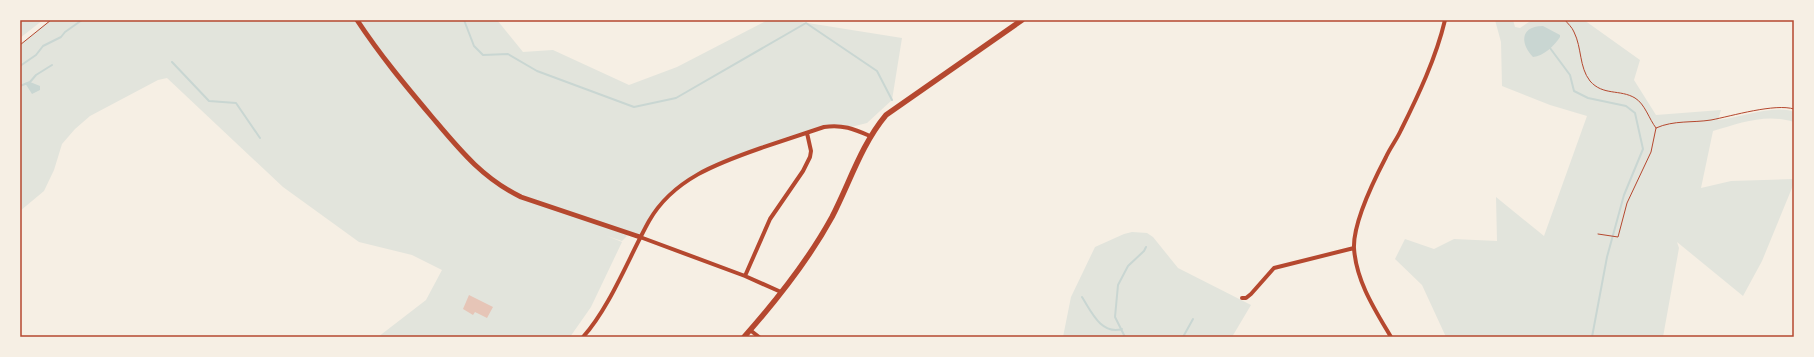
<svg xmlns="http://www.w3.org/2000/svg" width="1814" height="357" viewBox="0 0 1814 357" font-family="'Fira Sans Condensed',sans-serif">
<rect width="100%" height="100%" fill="#f6efe4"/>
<!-- green -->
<path fill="#e2e4dc" d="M 20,20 L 43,20 L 20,38 Z
M 51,20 L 497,20 L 523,52 L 553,50 L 629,85 L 677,67 L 768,20 L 789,20 L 902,38 L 892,100 L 867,123 L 851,127 L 834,125 L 738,156 L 693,176 L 662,203 L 640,237 L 630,233 L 622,241 L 607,236 L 622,242 L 591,307 L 570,337 L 378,337 L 426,300 L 442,270 L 412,255 L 359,242 L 283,187 L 167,78 L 158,80 L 90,116 L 75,129 L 62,144 L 54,170 L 44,191 L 20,211 L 20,45 Z
M 1495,20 L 1513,20 L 1515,27 L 1520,28 L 1532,20 L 1584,20 L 1640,60 L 1634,80 L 1656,115 L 1721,110 L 1718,120 C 1739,118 1774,104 1794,112 L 1794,122 C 1766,113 1740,123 1713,131 L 1701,188 L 1731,181 L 1794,179 L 1794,183 L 1762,261 L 1743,296 L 1677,242 L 1679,248 L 1663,337 L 1446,337 L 1422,285 L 1395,259 L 1405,239 L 1434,249 L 1454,239 L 1497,241 L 1496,197 L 1544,236 L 1587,116 L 1550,105 L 1502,86 L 1501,42 Z
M 1132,232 L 1147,233 L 1153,237 L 1178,268 L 1251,305 L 1232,337 L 1063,337 L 1071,297 L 1095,247 L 1124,234 Z"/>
<!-- water -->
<path fill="#c9d6d2" d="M 1543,26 L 1560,35 L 1560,37 C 1554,46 1544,56 1533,57 C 1520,44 1520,26 1543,26 Z
M 30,82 L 40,86 L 40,90 L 32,94 L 25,83 Z"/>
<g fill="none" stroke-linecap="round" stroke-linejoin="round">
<!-- stream -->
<path stroke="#c9d6d2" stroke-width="2" d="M 464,20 L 474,46 L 483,55 L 508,54 L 537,71 L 634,107 L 676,98 L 806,23 L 877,71 L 892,100
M 1550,48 L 1570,75 L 1574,91 L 1588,98 L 1626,106 L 1635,113 L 1643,149 L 1624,195 L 1607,257 L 1592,337
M 172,62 L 209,101 L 236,103 L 260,138
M 20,66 L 36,55 L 43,46 L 61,37 L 65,32 L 82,20
M 20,86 L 30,82 L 36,75 L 52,65
M 1082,297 C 1091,311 1101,335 1122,329
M 1125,337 L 1115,317 L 1118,285 L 1128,266 L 1144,251 L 1146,247
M 1183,337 L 1193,319"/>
</g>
<!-- building -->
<path fill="#e6c5b7" d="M 469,295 L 493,307 L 487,318 L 475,312 L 473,315 L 463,309 Z"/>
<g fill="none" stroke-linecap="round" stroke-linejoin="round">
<!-- path -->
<path stroke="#b5482f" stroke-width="1" d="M 1565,20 C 1568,24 1572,27 1574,32 C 1582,48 1579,67 1590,81 C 1603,96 1620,89 1635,98 C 1645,104 1649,119 1656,128
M 20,45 L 51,20
M 1598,234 L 1618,237 L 1627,203 L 1651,152 L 1656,128 C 1674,120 1692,123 1711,120 C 1732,116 1775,103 1794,109"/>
<!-- minor -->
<path stroke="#b5482f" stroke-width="4" d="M 640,237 L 745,276 L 781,292
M 745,276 L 770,219 L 803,171 L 810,157 L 811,151 L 807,133
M 1242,298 L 1246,298 L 1251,294 L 1274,268 L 1354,248
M 750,330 L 759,337
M 583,337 C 610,307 629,257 649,221 C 673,179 718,163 761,148 C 782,141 803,134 824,127 C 842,124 854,129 870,136
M 1391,337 C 1375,310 1356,281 1354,248 C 1353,223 1374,180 1386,157 C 1390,148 1397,139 1401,130 C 1418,96 1436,58 1445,20"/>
<!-- tertiary -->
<path stroke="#b5482f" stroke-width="5" d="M 357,20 C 380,55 405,85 432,117 C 459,149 482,178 521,197 L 640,237"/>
<!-- secondary -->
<path stroke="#b5482f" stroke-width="5.5" d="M 744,337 C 776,301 809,259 832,217 C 850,182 861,145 886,115 L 1022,20"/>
</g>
<!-- border -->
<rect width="1814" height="357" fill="none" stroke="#f6efe4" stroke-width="42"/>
<rect x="21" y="21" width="1772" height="315" fill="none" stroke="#b5482f" stroke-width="1.5"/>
</svg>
